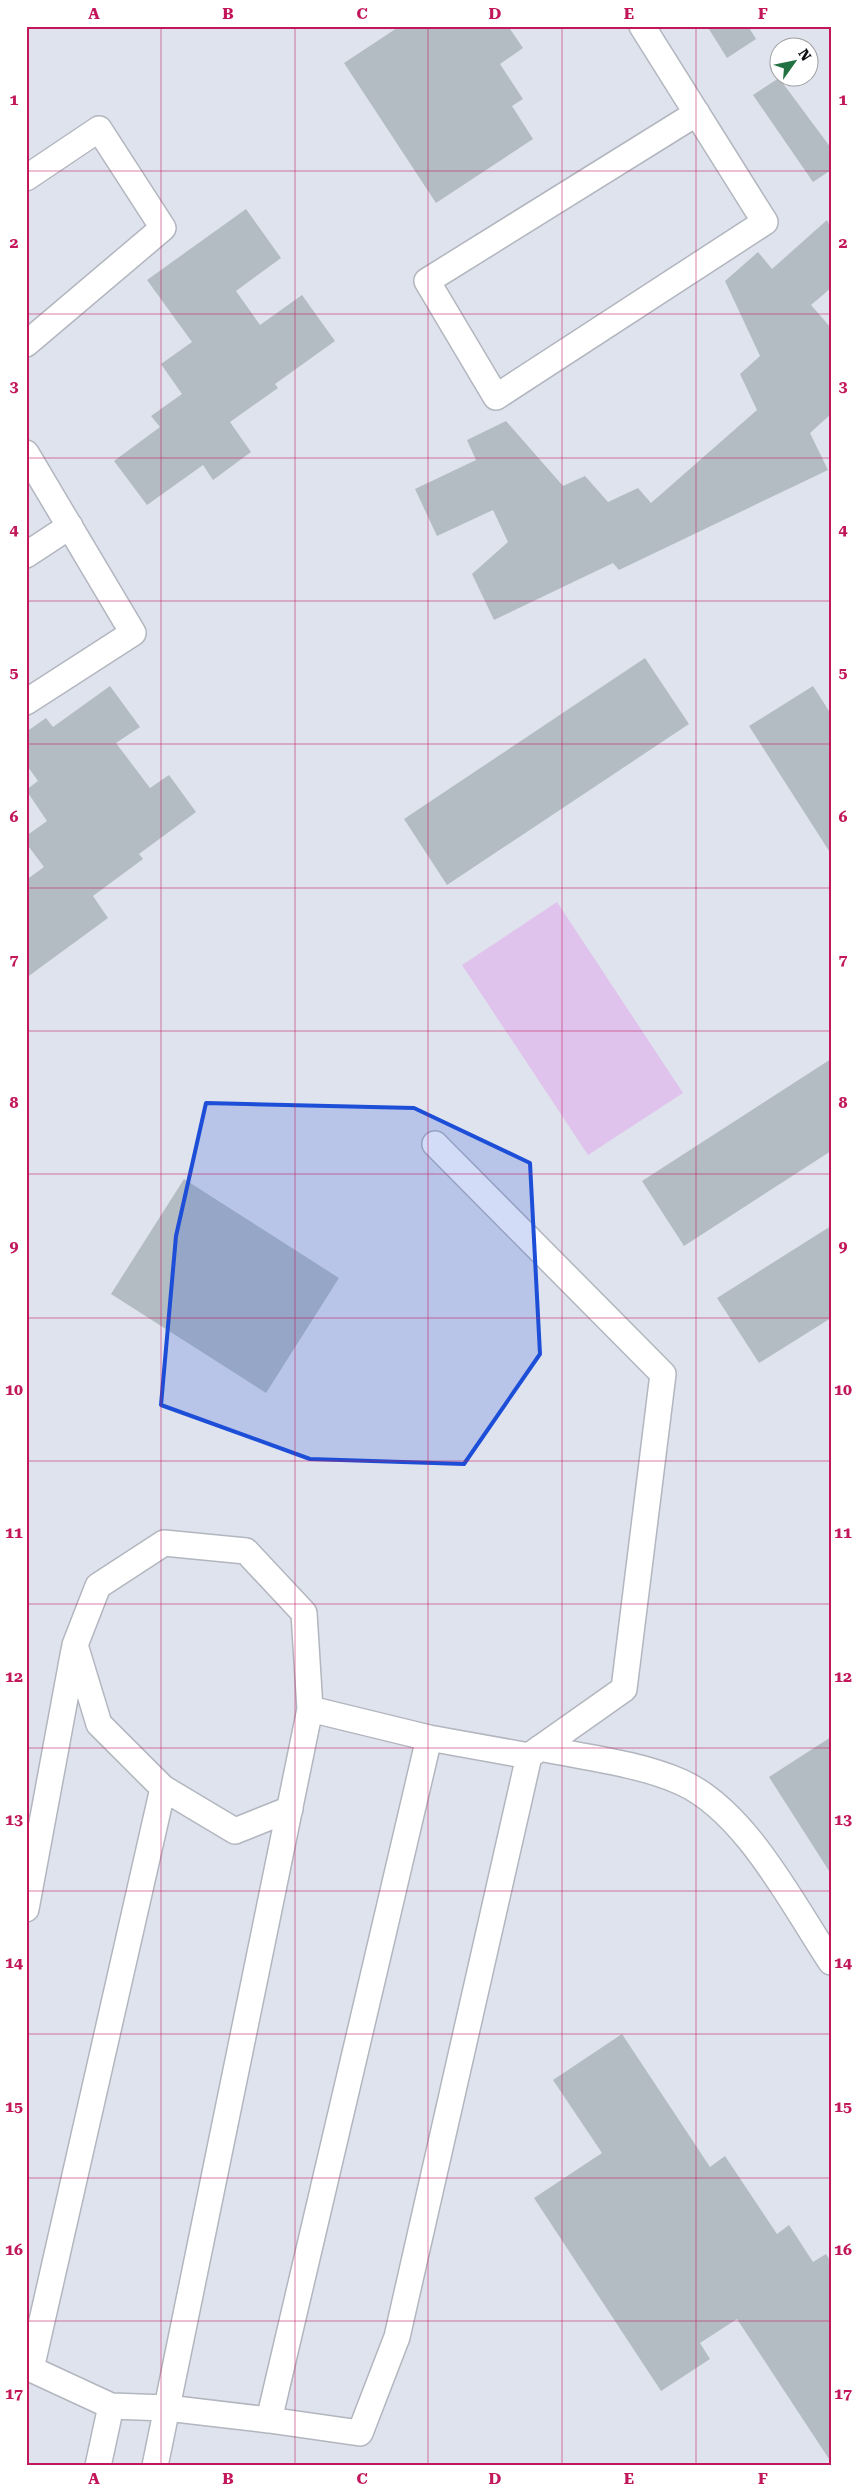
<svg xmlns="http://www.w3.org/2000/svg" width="857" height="2492" viewBox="0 0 857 2492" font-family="'Roboto Serif',serif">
<rect width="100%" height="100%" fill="#dfe3ed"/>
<!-- green -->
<path fill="#dfc3ec" d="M 557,902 L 683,1093 L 588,1155 L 462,965 Z"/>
<!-- building -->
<path fill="#b3bcc3" d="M 400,26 L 508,26 L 523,48 L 500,64 L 523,99 L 512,106 L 533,139 L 436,203 L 344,63 Z
M 707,26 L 748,26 L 756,39 L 727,58 Z
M 779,78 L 831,148 L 831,170 L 813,182 L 753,95 Z
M 246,209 L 281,258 L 236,291 L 260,325 L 302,295 L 335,341 L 275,384 L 278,388 L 230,422 L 251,452 L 213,480 L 203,465 L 147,505 L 114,461 L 160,427 L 151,416 L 182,394 L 161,364 L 192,342 L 147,280 Z
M 827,220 L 831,228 L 831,288 L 811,305 L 831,328 L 831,414 L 810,433 L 828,470 L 619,570 L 613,563 L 494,620 L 472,574 L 508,542 L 493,510 L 437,536 L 415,489 L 476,460 L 467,440 L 506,421 L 563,486 L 585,476 L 608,502 L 638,488 L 651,503 L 757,410 L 740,374 L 760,356 L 725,281 L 758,252 L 772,269 Z
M 645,658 L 689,724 L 447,885 L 404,819 Z
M 110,686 L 140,727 L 116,743 L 150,788 L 169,775 L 196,812 L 139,854 L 143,859 L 93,896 L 108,918 L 26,978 L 26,880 L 44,867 L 26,843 L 26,836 L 47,821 L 26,790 L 38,781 L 26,764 L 26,732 L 46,718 L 53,727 Z
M 813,686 L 831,714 L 831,854 L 749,726 Z
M 831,1059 L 831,1151 L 684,1246 L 642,1181 Z
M 184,1179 L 339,1278 L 266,1393 L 111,1294 Z
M 831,1226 L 831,1318 L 759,1363 L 717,1298 Z
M 831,1737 L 831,1874 L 769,1777 Z
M 622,2034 L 710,2167 L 725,2156 L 777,2234 L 789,2225 L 813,2262 L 826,2254 L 831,2262 L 831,2462 L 737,2319 L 700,2343 L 710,2359 L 661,2391 L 534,2198 L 602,2153 L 553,2080 Z"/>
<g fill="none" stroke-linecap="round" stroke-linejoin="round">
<defs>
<path id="lane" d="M 642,26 L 765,222 L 496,397 L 427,281 L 697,113
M 26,178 L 99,129 L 163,228 L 26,344
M 26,453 L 133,633 L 26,702
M 26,555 L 70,526
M 435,1144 L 663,1374 L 624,1689 L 529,1756
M 540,1748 C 584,1757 641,1764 681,1782 C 746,1811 793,1905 831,1962
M 163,1788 L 235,1831 L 290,1809
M 26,1909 L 74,1650
M 111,2406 L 167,2408 L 269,2420 L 429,1738 L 310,1709
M 269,2420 L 360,2433 L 397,2337 L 529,1756 L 429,1738
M 98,2466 L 111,2406 L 31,2369 L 163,1788 L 99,1724 L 75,1645 L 98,1586 L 164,1543 L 246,1551 L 304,1613 L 310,1709 L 155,2466"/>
</defs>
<!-- lane casing -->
<use href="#lane" stroke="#b2b6bf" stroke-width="28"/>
<!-- lane -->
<use href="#lane" stroke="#fff" stroke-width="25"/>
</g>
<!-- marked area -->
<path fill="#1d4ed8" fill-opacity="0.2" stroke="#1d4ed8" stroke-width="4" stroke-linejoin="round" d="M 206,1103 L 414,1108 L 530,1163 L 540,1354 L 464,1464 L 310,1459 L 161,1405 L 176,1236 Z"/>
<!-- grid -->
<path fill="none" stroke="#c2185b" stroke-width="1" stroke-opacity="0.55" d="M 161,26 L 161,2466M 295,26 L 295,2466M 428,26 L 428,2466M 562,26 L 562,2466M 696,26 L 696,2466M 26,171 L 831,171M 26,314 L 831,314M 26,458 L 831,458M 26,601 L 831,601M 26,744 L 831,744M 26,888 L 831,888M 26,1031 L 831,1031M 26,1174 L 831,1174M 26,1318 L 831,1318M 26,1461 L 831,1461M 26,1604 L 831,1604M 26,1748 L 831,1748M 26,1891 L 831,1891M 26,2034 L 831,2034M 26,2178 L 831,2178M 26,2321 L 831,2321"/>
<!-- border -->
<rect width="857" height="2492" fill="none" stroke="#ffffff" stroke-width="55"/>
<!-- north arrow -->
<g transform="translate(794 62) rotate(57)"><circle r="24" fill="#ffffff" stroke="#9e9fa0"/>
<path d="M0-4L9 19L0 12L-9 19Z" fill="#227142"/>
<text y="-8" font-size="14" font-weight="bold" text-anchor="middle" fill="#0c0e11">N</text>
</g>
<rect x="28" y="28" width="802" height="2436" fill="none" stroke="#c2185b" stroke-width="2"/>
<g font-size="16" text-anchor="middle" font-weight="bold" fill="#c2185b">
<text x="94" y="19">A</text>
<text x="228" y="19">B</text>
<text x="362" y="19">C</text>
<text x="495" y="19">D</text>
<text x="629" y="19">E</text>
<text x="763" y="19">F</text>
<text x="14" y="105">1</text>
<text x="843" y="105">1</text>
<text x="14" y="248">2</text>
<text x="843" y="248">2</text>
<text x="14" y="392">3</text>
<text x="843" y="392">3</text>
<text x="14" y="535">4</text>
<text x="843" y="535">4</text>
<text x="14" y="678">5</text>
<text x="843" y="678">5</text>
<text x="14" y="822">6</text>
<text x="843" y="822">6</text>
<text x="14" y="965">7</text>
<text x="843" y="965">7</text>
<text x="14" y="1108">8</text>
<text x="843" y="1108">8</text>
<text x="14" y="1252">9</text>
<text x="843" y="1252">9</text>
<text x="14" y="1395">10</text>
<text x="843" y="1395">10</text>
<text x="14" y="1538">11</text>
<text x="843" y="1538">11</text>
<text x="14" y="1682">12</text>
<text x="843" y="1682">12</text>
<text x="14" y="1825">13</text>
<text x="843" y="1825">13</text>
<text x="14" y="1968">14</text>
<text x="843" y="1968">14</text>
<text x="14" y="2112">15</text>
<text x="843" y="2112">15</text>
<text x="14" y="2255">16</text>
<text x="843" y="2255">16</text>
<text x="14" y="2399">17</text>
<text x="843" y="2399">17</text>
<text x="94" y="2484">A</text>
<text x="228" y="2484">B</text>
<text x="362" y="2484">C</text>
<text x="495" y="2484">D</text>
<text x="629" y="2484">E</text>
<text x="763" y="2484">F</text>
</g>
</svg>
